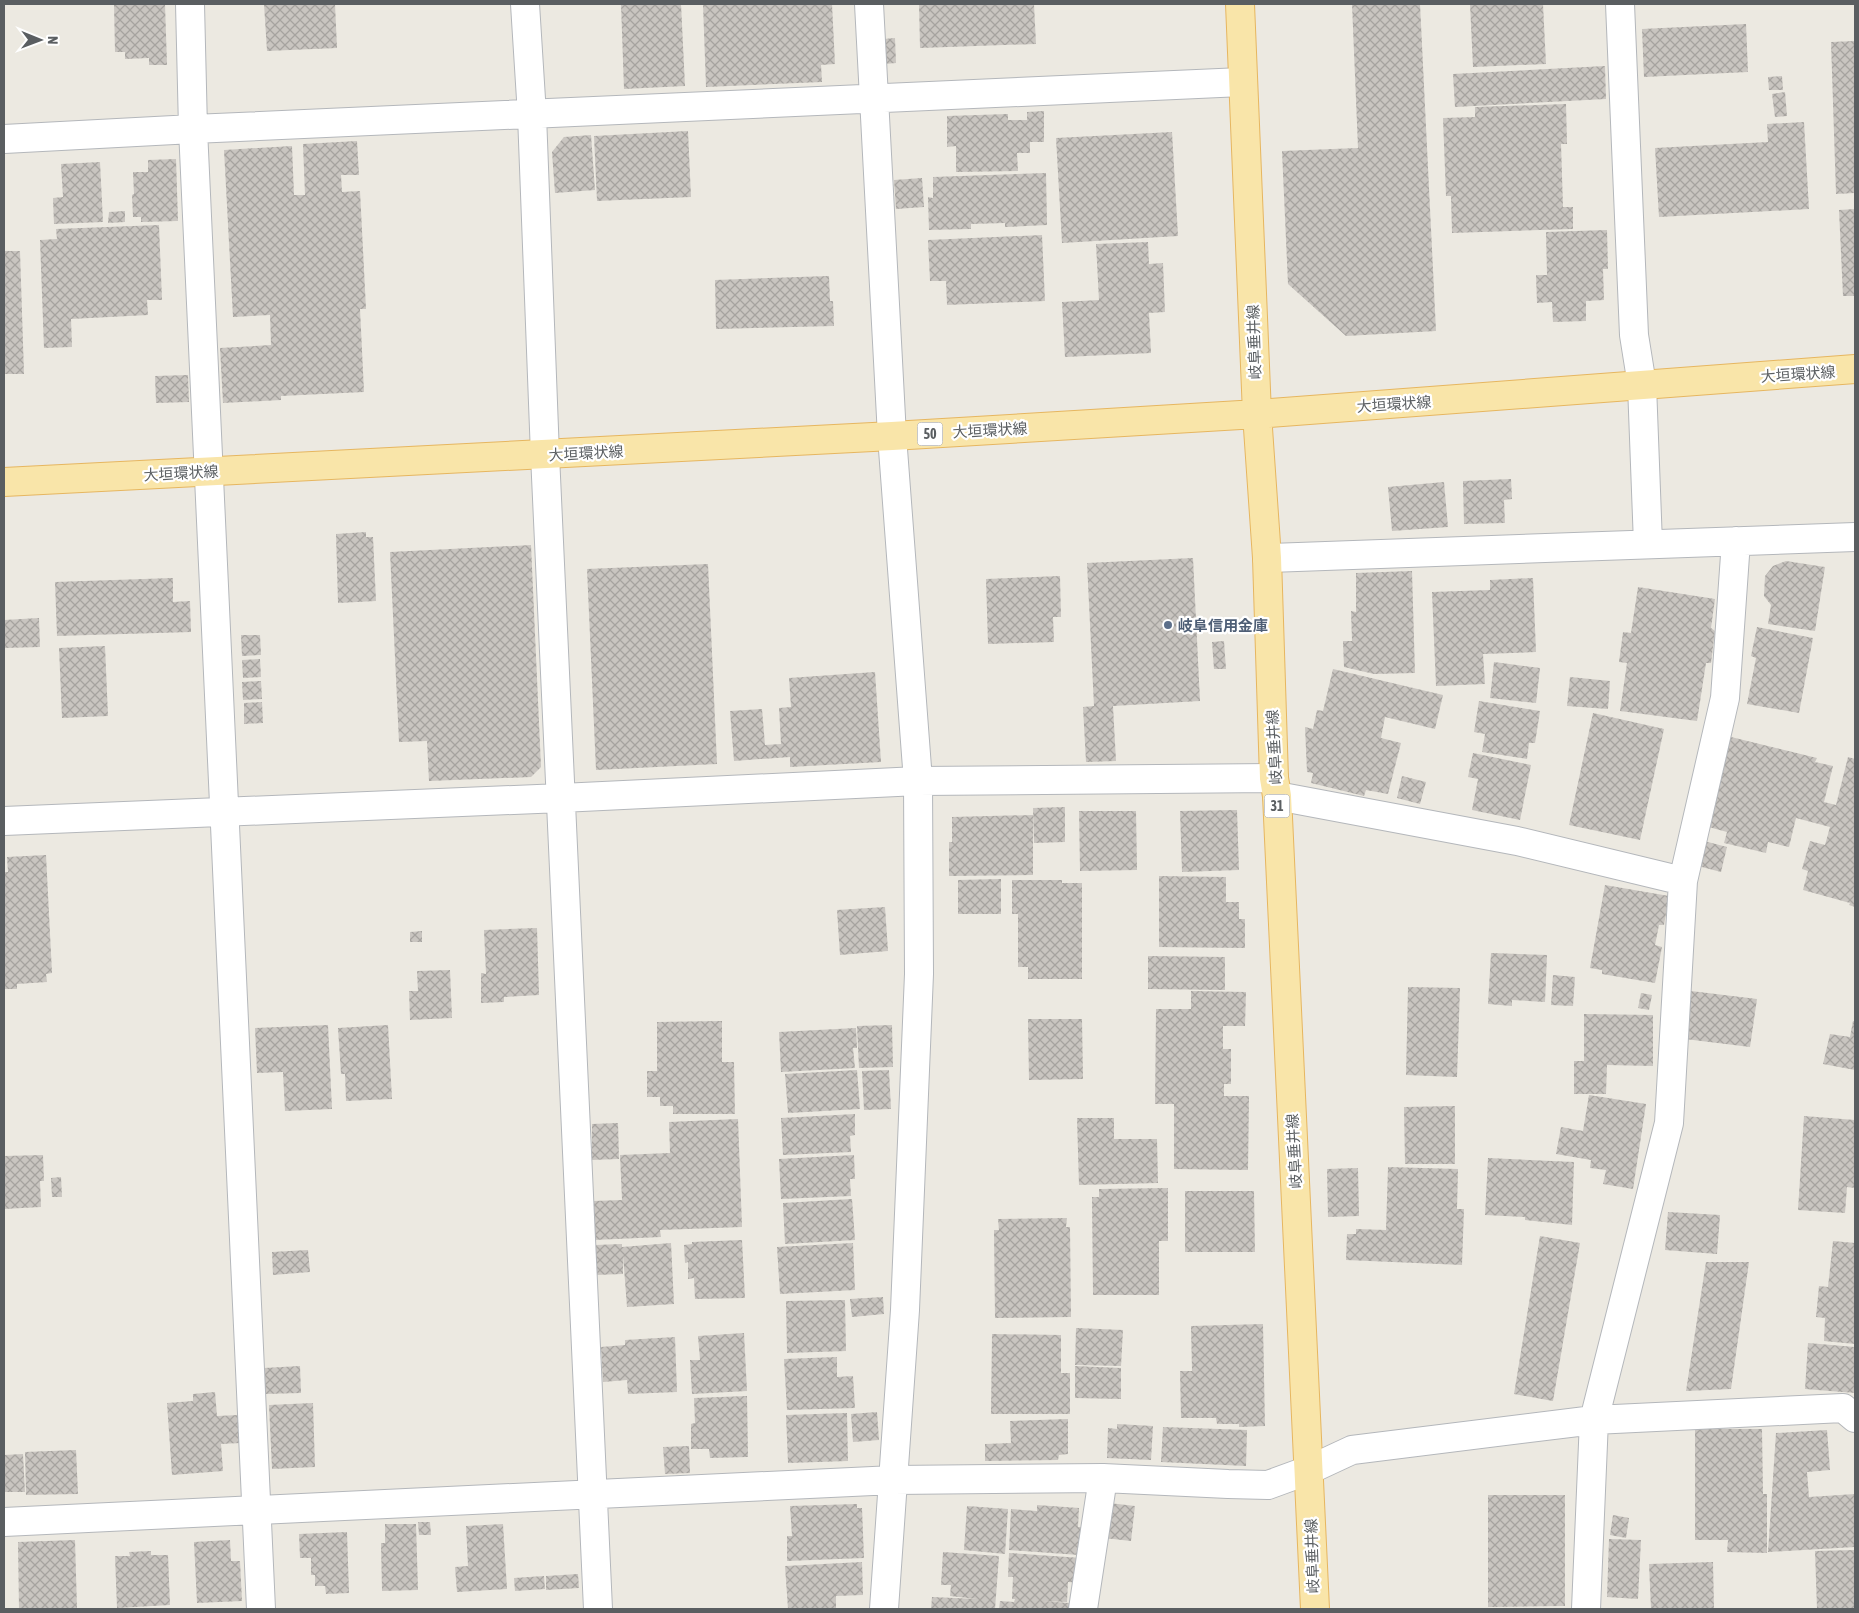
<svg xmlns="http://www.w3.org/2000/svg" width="1859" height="1613" viewBox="0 0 1859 1613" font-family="'Asap Condensed','Noto Sans JP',sans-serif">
<defs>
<pattern id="building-cross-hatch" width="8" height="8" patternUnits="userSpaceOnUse" patternTransform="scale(1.25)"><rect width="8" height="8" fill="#c9c5c0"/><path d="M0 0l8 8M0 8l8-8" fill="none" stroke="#a6a39f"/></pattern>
</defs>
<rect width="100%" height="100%" fill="#ece9e1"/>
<!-- building -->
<path fill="url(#building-cross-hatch)" d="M 114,4 L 165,4 L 167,65 L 149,65 L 149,58 L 125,59 L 125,52 L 115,52 Z
M 264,4 L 335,4 L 337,48 L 267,51 Z
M 621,4 L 681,4 L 685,86 L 624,89 Z
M 703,4 L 832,4 L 835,64 L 821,65 L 822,82 L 706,87 Z
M 919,4 L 1034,4 L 1036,44 L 920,48 Z
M 1352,4 L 1420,4 L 1436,331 L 1346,336 L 1288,284 L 1282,151 L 1358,148 Z
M 1470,4 L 1543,4 L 1546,64 L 1473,67 Z
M 1746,24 L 1748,72 L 1644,77 L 1642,29 Z
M 895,38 L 896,63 L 885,64 L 884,39 Z
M 1855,41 L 1855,193 L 1836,194 L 1831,42 Z
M 1605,66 L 1606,99 L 1455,107 L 1453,74 Z
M 1782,76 L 1783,90 L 1769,90 L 1768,77 Z
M 1785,92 L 1787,116 L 1775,117 L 1772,94 Z
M 1566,104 L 1567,144 L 1561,144 L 1563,207 L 1573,207 L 1573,229 L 1452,233 L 1451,196 L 1446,196 L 1443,118 L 1475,117 L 1475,107 Z
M 1044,111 L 1044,142 L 1030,142 L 1030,153 L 1017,153 L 1018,171 L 956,172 L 956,146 L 947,147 L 947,116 L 1008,114 L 1008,120 L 1027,120 L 1027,112 Z
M 1804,122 L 1809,209 L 1659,217 L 1655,148 L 1768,142 L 1767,124 Z
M 688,131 L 691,197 L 597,201 L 594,136 Z
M 1172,132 L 1178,236 L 1062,243 L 1056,138 Z
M 591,135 L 595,190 L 555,193 L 552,152 L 564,137 Z
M 357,141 L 359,175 L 341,175 L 342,192 L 360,191 L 366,309 L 360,309 L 364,392 L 281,396 L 281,400 L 223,403 L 220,348 L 271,345 L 270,315 L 233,317 L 224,150 L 292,146 L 294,195 L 305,195 L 303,144 Z
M 176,159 L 178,221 L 141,222 L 141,217 L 133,217 L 132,195 L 134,194 L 133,172 L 148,172 L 148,160 Z
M 100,162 L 103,222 L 54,224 L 53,198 L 63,197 L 61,164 Z
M 1046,173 L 1047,225 L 1005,227 L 1005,223 L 971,224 L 971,229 L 929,230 L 928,197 L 933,198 L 933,177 Z
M 922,178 L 924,207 L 896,209 L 894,180 Z
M 1855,209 L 1855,296 L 1843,296 L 1839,210 Z
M 125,211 L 125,222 L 108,223 L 109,212 Z
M 159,225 L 162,300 L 147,300 L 148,315 L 71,319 L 72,347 L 44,348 L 40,240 L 57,239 L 56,229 Z
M 1607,230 L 1608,269 L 1603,269 L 1604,300 L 1586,301 L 1586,321 L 1553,322 L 1552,302 L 1537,303 L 1536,275 L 1547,275 L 1546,232 Z
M 1042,235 L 1045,301 L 947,305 L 946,281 L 930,281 L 928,240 Z
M 1148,242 L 1149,264 L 1163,263 L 1165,312 L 1149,313 L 1151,353 L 1065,357 L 1062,302 L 1099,300 L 1096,244 Z
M 4,251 L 20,251 L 24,374 L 4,374 Z
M 829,276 L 830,301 L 833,301 L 834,326 L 716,329 L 715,280 Z
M 188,375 L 189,402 L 156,403 L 155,376 Z
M 1511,479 L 1512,499 L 1504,500 L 1505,523 L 1464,524 L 1463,481 Z
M 1444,482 L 1448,527 L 1392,531 L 1388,487 Z
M 366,532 L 366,537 L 373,537 L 376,601 L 338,603 L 336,534 Z
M 531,545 L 541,767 L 531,777 L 429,781 L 427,741 L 399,742 L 390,552 Z
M 1193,558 L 1200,701 L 1113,706 L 1116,761 L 1086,762 L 1083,707 L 1094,706 L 1087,563 Z
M 1786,561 L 1825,567 L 1815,631 L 1768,624 L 1771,605 L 1764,596 L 1765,576 L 1773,566 Z
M 708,564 L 717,764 L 596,770 L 587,569 Z
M 1412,571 L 1415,673 L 1374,674 L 1344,667 L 1343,641 L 1352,641 L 1351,611 L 1356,612 L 1356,573 Z
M 1060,576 L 1061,617 L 1053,617 L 1054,642 L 988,644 L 986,579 Z
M 173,578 L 173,602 L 190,601 L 191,632 L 57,636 L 55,582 Z
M 1533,578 L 1536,652 L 1483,654 L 1485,684 L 1436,686 L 1432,592 L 1490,590 L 1490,580 Z
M 1638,587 L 1715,599 L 1711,628 L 1715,631 L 1711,663 L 1706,663 L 1697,721 L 1620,711 L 1627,663 L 1619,662 L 1623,632 L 1631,633 Z
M 39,618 L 40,647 L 4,648 L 4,620 Z
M 1757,627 L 1813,638 L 1799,713 L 1747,704 L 1756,658 L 1751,656 Z
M 241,635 L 260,635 L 261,655 L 242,656 Z
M 1224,641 L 1226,669 L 1214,669 L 1212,642 Z
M 105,646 L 108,716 L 62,718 L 59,648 Z
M 260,659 L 261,677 L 243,678 L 242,660 Z
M 1494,662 L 1540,668 L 1536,703 L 1490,698 Z
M 1333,669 L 1443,695 L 1435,729 L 1385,717 L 1381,738 L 1401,743 L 1388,794 L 1366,790 L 1364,796 L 1311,783 L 1313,773 L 1307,772 L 1305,727 L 1313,729 L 1317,710 L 1323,711 Z
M 875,672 L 881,762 L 790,767 L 790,757 L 734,761 L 730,711 L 762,709 L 765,745 L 781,744 L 779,708 L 791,707 L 789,678 Z
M 1570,677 L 1610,681 L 1608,709 L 1567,706 Z
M 261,681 L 262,699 L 243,700 L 242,682 Z
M 1479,701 L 1540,711 L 1535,743 L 1529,743 L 1527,759 L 1482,752 L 1485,734 L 1474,732 Z
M 262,702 L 263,723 L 244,724 L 244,703 Z
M 1593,713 L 1664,729 L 1640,840 L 1569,825 Z
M 1727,736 L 1817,758 L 1815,762 L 1833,766 L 1824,802 L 1836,805 L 1848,757 L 1855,759 L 1855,907 L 1849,905 L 1850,903 L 1803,890 L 1808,871 L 1802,869 L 1810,841 L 1825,845 L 1830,827 L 1796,818 L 1789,847 L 1768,842 L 1766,853 L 1724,843 L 1727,832 L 1705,826 Z
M 1473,753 L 1531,765 L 1520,820 L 1472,810 L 1478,779 L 1468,777 Z
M 1402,776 L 1426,782 L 1420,804 L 1397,798 Z
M 1065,807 L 1065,842 L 1034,843 L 1033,808 Z
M 1237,810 L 1239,870 L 1182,872 L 1180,811 Z
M 1079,811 L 1136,811 L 1137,870 L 1080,871 Z
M 1033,815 L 1033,875 L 949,876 L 949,842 L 952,842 L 952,817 Z
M 1704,841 L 1727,847 L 1721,872 L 1698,866 Z
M 46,855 L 52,973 L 46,974 L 47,982 L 17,984 L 17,989 L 4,989 L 4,872 L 8,872 L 7,857 Z
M 1159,876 L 1226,877 L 1226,902 L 1239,902 L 1239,919 L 1245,919 L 1245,948 L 1159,947 Z
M 1001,879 L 1001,914 L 958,914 L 958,880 Z
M 1012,880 L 1062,880 L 1062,883 L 1082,883 L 1082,979 L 1028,979 L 1028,967 L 1018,967 L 1018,914 L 1012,914 Z
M 1605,885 L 1669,896 L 1664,925 L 1659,925 L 1655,945 L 1662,947 L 1655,983 L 1602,974 L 1602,970 L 1590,968 Z
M 885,907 L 888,951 L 840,955 L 837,910 Z
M 537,928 L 539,995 L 504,997 L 504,1002 L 481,1003 L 481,973 L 486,974 L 484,930 Z
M 422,931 L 422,942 L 410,942 L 410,932 Z
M 1491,953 L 1547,955 L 1545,1002 L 1512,1000 L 1512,1006 L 1488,1004 Z
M 1148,956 L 1225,957 L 1225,990 L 1148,989 Z
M 450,970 L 452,1018 L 410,1020 L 409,991 L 418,991 L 417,971 Z
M 1553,975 L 1575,977 L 1573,1006 L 1551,1005 Z
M 1408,987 L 1460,988 L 1457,1077 L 1406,1075 Z
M 1191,991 L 1246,992 L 1245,1026 L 1223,1026 L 1223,1049 L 1231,1049 L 1231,1084 L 1224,1084 L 1224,1096 L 1249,1096 L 1248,1170 L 1174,1169 L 1174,1104 L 1155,1104 L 1156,1009 L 1191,1009 Z
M 1691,991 L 1757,999 L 1750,1047 L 1685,1039 Z
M 1641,993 L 1652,995 L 1649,1010 L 1638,1008 Z
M 1584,1014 L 1653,1015 L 1653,1066 L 1607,1065 L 1606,1094 L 1574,1094 L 1574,1061 L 1584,1061 Z
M 1028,1019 L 1082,1019 L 1083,1079 L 1029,1080 Z
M 722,1021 L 722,1062 L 734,1062 L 735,1114 L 673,1114 L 673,1106 L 660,1106 L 660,1097 L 647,1097 L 647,1071 L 657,1071 L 657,1022 Z
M 1853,1021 L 1855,1021 L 1855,1070 L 1823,1064 L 1830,1034 L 1850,1037 Z
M 328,1025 L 332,1109 L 285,1111 L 283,1072 L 257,1073 L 255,1028 Z
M 388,1025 L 392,1099 L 346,1101 L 345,1074 L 341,1074 L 338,1028 Z
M 892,1025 L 893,1067 L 859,1068 L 857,1026 Z
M 856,1028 L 857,1048 L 853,1048 L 855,1068 L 781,1072 L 779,1032 Z
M 857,1070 L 860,1109 L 788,1113 L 785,1074 Z
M 889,1070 L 891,1109 L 864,1110 L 862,1071 Z
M 1589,1095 L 1646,1104 L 1633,1189 L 1603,1184 L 1606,1170 L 1590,1168 L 1591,1160 L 1556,1154 L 1561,1127 L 1583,1131 Z
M 1455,1106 L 1455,1164 L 1405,1164 L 1404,1107 Z
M 855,1114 L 855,1135 L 850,1136 L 851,1152 L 783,1155 L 781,1118 Z
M 1804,1116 L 1855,1120 L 1855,1188 L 1847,1187 L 1845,1213 L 1798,1210 Z
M 1077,1118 L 1114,1118 L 1114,1139 L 1157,1139 L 1158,1183 L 1079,1185 Z
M 738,1119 L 742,1227 L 660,1230 L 661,1237 L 594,1240 L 593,1201 L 622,1200 L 620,1155 L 670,1153 L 669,1122 Z
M 618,1123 L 619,1159 L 592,1160 L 592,1124 Z
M 43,1155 L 44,1181 L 40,1181 L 41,1207 L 4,1209 L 4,1156 Z
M 854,1155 L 855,1179 L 850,1179 L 851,1196 L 781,1199 L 779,1159 Z
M 1488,1158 L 1574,1162 L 1572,1225 L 1525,1220 L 1525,1217 L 1485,1215 Z
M 1388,1167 L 1458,1169 L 1457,1209 L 1464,1209 L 1462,1265 L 1346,1260 L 1347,1234 L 1356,1234 L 1356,1229 L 1386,1230 Z
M 1358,1168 L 1359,1216 L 1328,1217 L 1327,1169 Z
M 61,1177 L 62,1197 L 52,1197 L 51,1178 Z
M 1168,1188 L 1168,1241 L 1159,1241 L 1159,1295 L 1093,1295 L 1092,1197 L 1099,1197 L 1099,1189 Z
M 1185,1191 L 1254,1191 L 1255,1252 L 1185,1252 Z
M 852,1199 L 855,1240 L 785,1244 L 783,1203 Z
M 1668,1212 L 1720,1215 L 1717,1254 L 1665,1250 Z
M 1067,1218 L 1066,1227 L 1070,1227 L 1071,1317 L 995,1318 L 994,1230 L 999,1230 L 998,1219 Z
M 1540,1236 L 1580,1243 L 1553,1401 L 1514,1394 Z
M 742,1240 L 745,1298 L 695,1299 L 694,1278 L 688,1279 L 688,1262 L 685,1263 L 684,1245 L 692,1244 L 692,1242 Z
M 1833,1241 L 1855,1243 L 1855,1344 L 1824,1341 L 1825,1318 L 1816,1317 L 1819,1286 L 1828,1287 Z
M 671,1243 L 674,1304 L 627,1307 L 623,1255 L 623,1274 L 596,1275 L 595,1245 L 622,1244 L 622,1247 Z
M 853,1243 L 855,1290 L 780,1294 L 777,1247 Z
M 308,1250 L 310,1272 L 273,1275 L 272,1252 Z
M 1706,1262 L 1749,1262 L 1731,1389 L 1686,1391 Z
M 883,1297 L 884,1314 L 852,1317 L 850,1299 Z
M 845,1300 L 846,1351 L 787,1353 L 786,1301 Z
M 1263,1324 L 1265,1426 L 1239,1427 L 1239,1424 L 1217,1424 L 1216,1418 L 1181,1418 L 1180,1371 L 1192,1371 L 1191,1326 Z
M 1076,1328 L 1123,1330 L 1121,1366 L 1075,1365 Z
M 744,1333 L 747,1391 L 692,1394 L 690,1360 L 700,1360 L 698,1336 Z
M 992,1334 L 1061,1335 L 1061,1373 L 1070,1373 L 1070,1414 L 991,1414 Z
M 675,1337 L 677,1392 L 628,1394 L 627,1380 L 603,1382 L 601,1347 L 625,1345 L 625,1340 Z
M 1808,1343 L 1855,1347 L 1855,1393 L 1805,1389 Z
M 837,1357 L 837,1377 L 853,1376 L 855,1408 L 787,1410 L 784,1359 Z
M 300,1366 L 301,1393 L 265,1394 L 264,1368 Z
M 1075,1366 L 1121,1368 L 1121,1399 L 1075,1398 Z
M 215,1392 L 217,1416 L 238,1415 L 240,1443 L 221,1444 L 223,1471 L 172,1475 L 167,1403 L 193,1401 L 193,1394 Z
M 747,1396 L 748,1457 L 710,1458 L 709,1449 L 691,1449 L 691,1424 L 695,1423 L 694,1398 Z
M 313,1403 L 315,1467 L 272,1469 L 269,1405 Z
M 877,1412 L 879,1440 L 853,1442 L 851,1414 Z
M 847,1413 L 848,1461 L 788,1463 L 786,1415 Z
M 1068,1419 L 1068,1454 L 1059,1455 L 1058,1460 L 985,1461 L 985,1444 L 1011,1443 L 1010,1421 Z
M 1117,1424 L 1153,1426 L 1151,1460 L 1107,1458 L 1108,1428 L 1117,1429 Z
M 1163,1427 L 1247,1430 L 1246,1466 L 1161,1462 Z
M 1695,1429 L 1762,1429 L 1763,1494 L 1767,1494 L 1767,1553 L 1727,1552 L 1728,1540 L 1695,1540 Z
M 1827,1430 L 1830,1470 L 1807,1472 L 1809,1497 L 1855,1494 L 1855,1547 L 1768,1552 L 1776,1433 Z
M 689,1446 L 690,1473 L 665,1474 L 663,1447 Z
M 76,1450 L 78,1494 L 26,1495 L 25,1452 Z
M 23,1454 L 25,1492 L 5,1492 L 4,1455 Z
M 1488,1495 L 1565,1495 L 1565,1606 L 1488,1607 Z
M 1109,1503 L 1135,1506 L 1131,1541 L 1104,1538 Z
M 857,1504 L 857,1508 L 862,1508 L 864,1558 L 787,1561 L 787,1536 L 792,1536 L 790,1506 Z
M 1037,1505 L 1079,1508 L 1078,1527 L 1081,1527 L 1079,1555 L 1009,1550 L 1011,1509 L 1037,1511 Z
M 967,1506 L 1008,1509 L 1005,1554 L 964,1550 Z
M 1613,1515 L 1629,1518 L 1626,1538 L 1610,1535 Z
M 418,1522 L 430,1522 L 431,1535 L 419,1535 Z
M 385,1524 L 416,1524 L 418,1590 L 382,1591 L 381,1543 L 385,1543 Z
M 503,1524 L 507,1589 L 457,1592 L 455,1567 L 468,1566 L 466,1526 Z
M 347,1532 L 349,1593 L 326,1594 L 325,1586 L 315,1586 L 315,1575 L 311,1575 L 311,1558 L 300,1558 L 299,1534 Z
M 1609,1539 L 1641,1540 L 1638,1599 L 1607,1597 Z
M 75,1540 L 77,1609 L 19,1609 L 18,1542 Z
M 230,1540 L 231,1561 L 240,1561 L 242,1601 L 197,1603 L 194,1542 Z
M 1855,1550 L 1855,1609 L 1817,1609 L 1815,1551 Z
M 151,1551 L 151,1555 L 168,1555 L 170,1605 L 117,1608 L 115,1556 L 130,1556 L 129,1552 Z
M 943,1552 L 999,1556 L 995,1609 L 931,1609 L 932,1597 L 977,1599 L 950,1596 L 951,1585 L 941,1585 Z
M 1009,1553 L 1082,1558 L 1080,1583 L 1068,1582 L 1067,1602 L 1043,1601 L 1069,1603 L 1069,1609 L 999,1609 L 1000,1601 L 1014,1602 L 1015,1599 L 1012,1599 L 1013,1577 L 1008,1577 Z
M 862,1562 L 863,1595 L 836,1596 L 836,1609 L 788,1609 L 785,1566 Z
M 1713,1562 L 1714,1609 L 1651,1609 L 1649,1564 Z
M 578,1574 L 579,1588 L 546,1590 L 546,1576 Z
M 544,1576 L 545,1589 L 515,1591 L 514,1578 Z"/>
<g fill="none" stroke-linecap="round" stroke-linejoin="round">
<defs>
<path id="street" d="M 190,4 L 193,129 L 261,1609
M 525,4 L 532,115 L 545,455 L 598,1609
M 869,4 L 892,436 L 918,781 L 919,974 L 905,1310 L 884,1609
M 1620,4 L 1634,335 L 1642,385 L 1648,544
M 4,139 L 193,129 L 1242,82
M 1267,558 L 1855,537
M 1277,796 L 1517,841 L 1683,881
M 4,821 L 561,798 L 918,781 L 1274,778
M 4,1522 L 894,1480 L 1103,1478 L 1228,1484 L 1268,1485 L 1309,1470 L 1352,1450 L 1594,1420 L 1843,1408 L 1855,1418
M 1083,1609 L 1103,1478
M 1586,1609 L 1594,1420 L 1669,1123 L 1683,881 L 1725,698 L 1736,541"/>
<path id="primary" d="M 1240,4 L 1257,414 L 1267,558 L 1274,778 L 1277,796 L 1315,1609
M 4,482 L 892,436 L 1257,414 L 1855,369"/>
</defs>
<!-- street casing -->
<use href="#street" stroke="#b4b7bb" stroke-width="30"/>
<!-- primary casing -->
<use href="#primary" stroke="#e6b660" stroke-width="30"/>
<!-- street -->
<use href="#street" stroke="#fff" stroke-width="28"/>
<!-- primary -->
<use href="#primary" stroke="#f9e5a9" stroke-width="28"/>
</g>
<!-- markers -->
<circle fill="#5c6f8a" stroke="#fff" stroke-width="2" cx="1168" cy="625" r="5"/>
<g text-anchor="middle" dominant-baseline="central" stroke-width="4.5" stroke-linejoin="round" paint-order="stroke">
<!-- shield labels -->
<g fill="#fff" stroke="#8c8e90" stroke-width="1">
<rect x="917.5" y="422.5" width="25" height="23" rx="4"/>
<rect x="1264.5" y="794.5" width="25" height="23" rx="4"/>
</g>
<g font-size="14" font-weight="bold" fill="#5a5e61">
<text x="930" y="434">50</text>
<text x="1277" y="806">31</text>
</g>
<!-- street labels -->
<g font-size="15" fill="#5a5e61" stroke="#fff">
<text transform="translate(1254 342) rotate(-92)">岐阜垂井線</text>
<text transform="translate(1798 374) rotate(-4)">大垣環状線</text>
<text transform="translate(1394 404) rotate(-4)">大垣環状線</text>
<text transform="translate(990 430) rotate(-3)">大垣環状線</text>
<text transform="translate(586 453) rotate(-3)">大垣環状線</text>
<text transform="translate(181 473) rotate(-3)">大垣環状線</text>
<text transform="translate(1274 747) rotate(-93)">岐阜垂井線</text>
<text transform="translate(1294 1151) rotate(-93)">岐阜垂井線</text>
<text transform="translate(1312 1556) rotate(-92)">岐阜垂井線</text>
</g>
<!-- service labels -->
<g font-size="15" font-weight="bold" fill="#4e5e75" stroke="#fff" text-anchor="start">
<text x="1178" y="625">岐阜信用金庫</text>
</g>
</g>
<!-- border -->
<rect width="1859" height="1613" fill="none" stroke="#5a5e61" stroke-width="10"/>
<!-- north arrow -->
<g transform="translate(40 40) rotate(91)" stroke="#ffffff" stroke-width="4" paint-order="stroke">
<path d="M0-4L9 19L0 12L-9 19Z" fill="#5a5e61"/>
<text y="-8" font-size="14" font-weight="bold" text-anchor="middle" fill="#5a5e61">N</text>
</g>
</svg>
